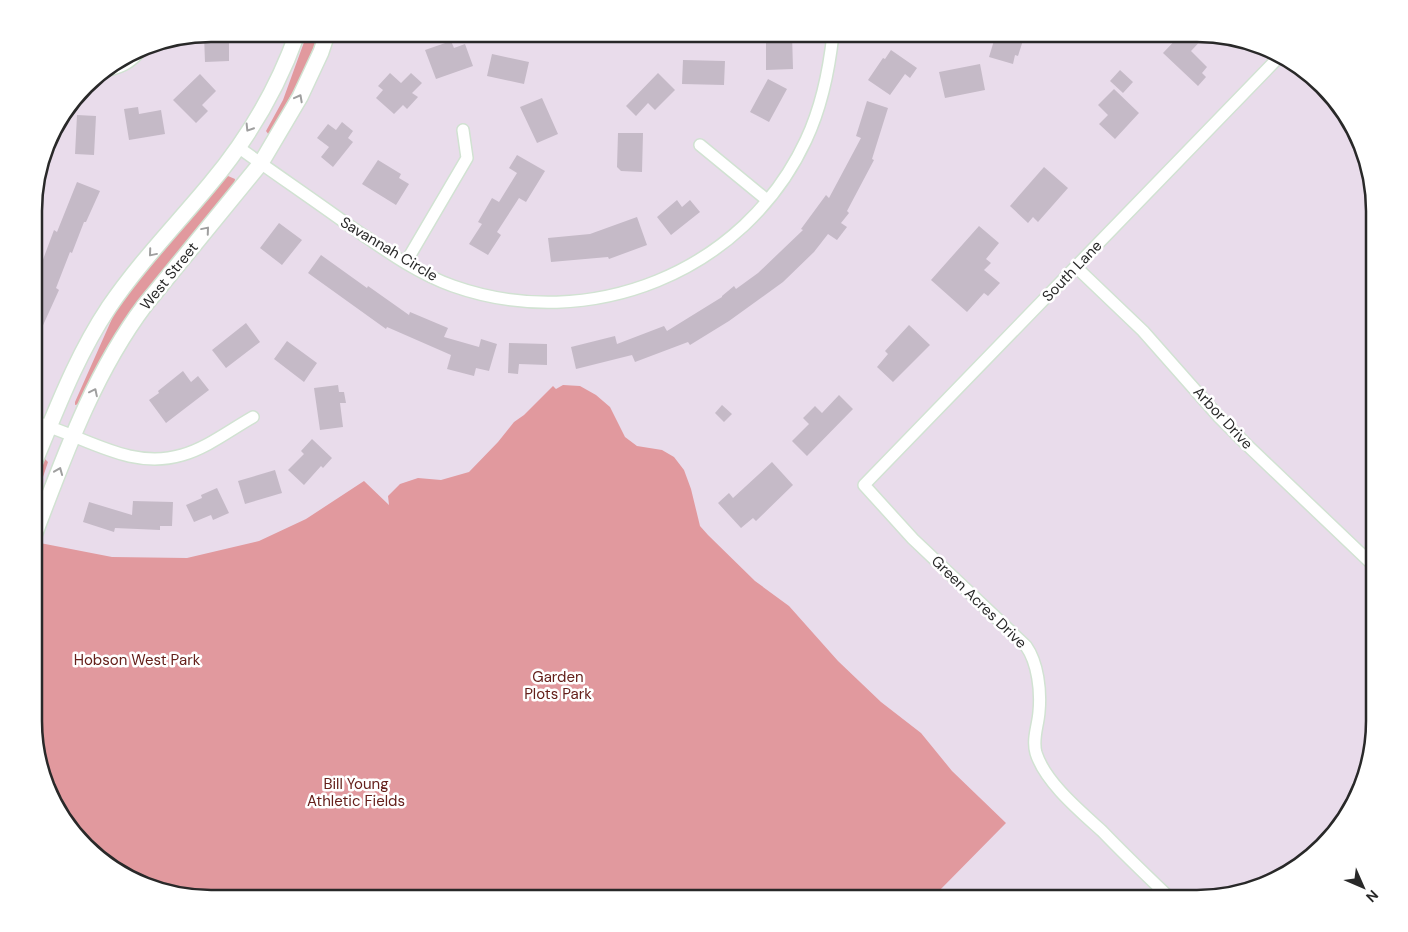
<svg xmlns="http://www.w3.org/2000/svg" width="1408" height="932" viewBox="0 0 1408 932" font-family="'DM Sans',sans-serif">
<rect width="100%" height="100%" fill="#e9dceb"/>
<!-- green -->
<path fill="#e1999e" d="M 307,34 L 319,34 L 302,75 L 269,135 L 266,131 L 283,100 Z
M 228,176 L 235,179 L 234,186 C 198,229 159,271 127,317 C 108,344 93,374 79,404 L 75,405 L 75,402 L 115,312 L 135,285 L 225,177 Z
M 563,385 L 580,386 L 596,395 L 610,407 L 625,437 L 637,446 L 662,450 L 674,457 L 684,470 L 691,489 L 700,526 L 708,535 L 755,581 L 789,606 L 838,661 L 881,702 L 921,733 L 952,771 L 1006,823 L 937,893 L 941,898 L 212,898 L 155,889 L 113,868 L 58,809 L 35,743 L 35,560 L 40,543 L 112,557 L 187,558 L 259,541 L 306,519 L 364,481 L 389,505 L 388,496 L 400,484 L 418,478 L 441,480 L 469,472 L 498,442 L 514,422 L 524,415 L 553,386 L 556,389 Z
M 45,459 L 48,462 L 35,501 L 35,481 Z"/>
<!-- building -->
<path fill="#c5bac7" d="M 212,34 L 229,34 L 229,61 L 205,62 L 204,35 Z
M 766,34 L 792,34 L 793,69 L 766,70 Z
M 996,34 L 1025,34 L 1018,56 L 1015,55 L 1013,64 L 989,57 Z
M 1181,34 L 1206,35 L 1191,51 L 1207,67 L 1202,73 L 1206,77 L 1198,86 L 1163,53 Z
M 451,41 L 454,48 L 465,44 L 473,66 L 436,79 L 425,50 Z
M 891,50 L 917,68 L 910,78 L 905,74 L 890,95 L 868,80 L 883,58 L 885,59 Z
M 492,54 L 529,62 L 524,84 L 487,76 Z
M 683,60 L 725,61 L 724,85 L 682,84 Z
M 980,64 L 985,90 L 945,98 L 939,72 Z
M 1120,70 L 1133,82 L 1123,93 L 1110,81 Z
M 390,73 L 401,83 L 411,73 L 422,83 L 412,93 L 418,97 L 407,109 L 403,105 L 394,114 L 376,98 L 383,90 L 378,86 Z
M 658,73 L 675,90 L 655,110 L 648,103 L 636,116 L 626,106 Z
M 200,74 L 216,91 L 202,105 L 208,111 L 196,123 L 173,100 Z
M 768,79 L 787,89 L 769,122 L 750,112 Z
M 1114,89 L 1139,113 L 1115,139 L 1099,124 L 1108,115 L 1098,105 Z
M 542,98 L 558,134 L 537,143 L 520,107 Z
M 867,101 L 888,108 L 872,159 L 874,160 L 847,211 L 849,213 L 841,223 L 847,227 L 837,240 L 828,234 L 814,252 L 783,282 L 729,321 L 690,345 L 688,342 L 635,362 L 632,355 L 576,369 L 571,347 L 615,336 L 617,344 L 664,326 L 667,331 L 722,297 L 722,296 L 734,286 L 736,289 L 758,273 L 803,230 L 801,229 L 826,195 L 829,198 L 861,138 L 856,136 Z
M 138,107 L 139,114 L 161,110 L 165,134 L 129,140 L 124,109 Z
M 77,115 L 96,116 L 94,155 L 75,154 Z
M 342,122 L 353,131 L 348,138 L 353,142 L 333,167 L 321,157 L 329,147 L 317,138 L 328,124 L 336,130 Z
M 618,133 L 643,133 L 642,172 L 621,171 L 617,167 Z
M 517,155 L 545,171 L 526,202 L 519,198 L 497,232 L 501,235 L 488,255 L 469,244 L 482,224 L 478,222 L 492,198 L 499,202 L 517,173 L 509,168 Z
M 378,160 L 401,174 L 399,178 L 409,184 L 396,205 L 362,184 Z
M 1044,167 L 1068,188 L 1038,222 L 1033,217 L 1028,223 L 1010,206 Z
M 77,182 L 100,191 L 86,222 L 84,222 L 72,253 L 70,252 L 56,288 L 59,290 L 35,343 L 35,281 L 54,230 L 57,232 Z
M 677,200 L 682,207 L 690,200 L 700,212 L 671,235 L 657,217 Z
M 637,217 L 647,245 L 609,259 L 608,257 L 551,262 L 548,238 L 590,234 Z
M 279,223 L 302,240 L 282,265 L 260,248 Z
M 979,226 L 999,243 L 986,259 L 991,263 L 984,270 L 1000,283 L 988,296 L 984,293 L 967,312 L 931,280 Z
M 321,255 L 367,288 L 368,286 L 409,315 L 410,312 L 448,328 L 444,337 L 479,347 L 481,339 L 497,344 L 489,371 L 476,368 L 474,376 L 447,369 L 451,355 L 387,327 L 386,329 L 308,273 Z
M 246,323 L 260,342 L 226,368 L 212,350 Z
M 909,325 L 930,345 L 893,382 L 877,367 L 888,354 L 885,351 Z
M 287,341 L 317,363 L 304,382 L 274,359 Z
M 509,343 L 547,344 L 547,365 L 519,364 L 518,374 L 508,373 Z
M 183,371 L 191,382 L 198,376 L 209,390 L 166,423 L 149,400 L 159,393 L 158,391 Z
M 338,385 L 339,392 L 344,392 L 346,403 L 340,403 L 343,427 L 320,430 L 314,388 Z
M 839,395 L 853,409 L 807,456 L 792,441 L 809,424 L 803,418 L 815,406 L 822,413 Z
M 722,405 L 732,414 L 724,422 L 715,413 Z
M 312,439 L 332,458 L 323,468 L 321,466 L 304,485 L 288,470 L 304,454 L 301,451 Z
M 772,462 L 793,485 L 756,521 L 753,518 L 741,528 L 718,503 L 729,493 L 733,498 Z
M 275,470 L 282,493 L 245,504 L 238,481 Z
M 217,488 L 229,513 L 213,520 L 211,515 L 194,522 L 186,505 L 202,498 L 201,495 Z
M 133,501 L 173,502 L 172,526 L 160,526 L 160,530 L 115,528 L 114,532 L 83,522 L 89,502 L 132,515 Z"/>
<g fill="none" stroke-linecap="round" stroke-linejoin="round">
<defs>
<path id="minor" d="M 108,70 C 124,67 132,61 143,48
M 700,145 L 767,200
M 238,147 C 274,173 311,198 347,224 C 381,247 414,272 453,286 C 589,334 744,273 806,140 C 822,106 829,71 833,34
M 406,262 L 467,158 L 463,130
M 1076,267 L 1143,331 L 1219,417 L 1246,444 L 1374,566
M 35,421 C 49,427 64,432 78,438 C 112,452 145,466 182,455 C 207,448 230,430 253,417
M 1170,898 C 1147,876 1124,854 1102,831 C 1080,811 1045,782 1036,753 C 1032,739 1038,726 1039,712 C 1041,691 1038,663 1026,646 L 913,539 L 864,485 L 1280,56"/>
<path id="tertiary" d="M 35,461 C 57,408 77,355 109,307 C 139,263 176,225 210,184 C 247,140 278,87 297,34
M 35,533 C 65,454 94,373 145,305 L 261,163 L 300,97 L 321,52 L 327,34"/>
</defs>
<!-- minor casing -->
<use href="#minor" stroke="#d1e2d2" stroke-width="14"/>
<!-- tertiary casing -->
<use href="#tertiary" stroke="#d1e2d2" stroke-width="18"/>
<!-- minor -->
<use href="#minor" stroke="#fff" stroke-width="11"/>
<!-- tertiary -->
<use href="#tertiary" stroke="#fff" stroke-width="15"/>
</g>
<!-- one-way arrows -->
<defs><path id="oneway-chevron" d="M-2-3.5L2.5 0L-2 3.5" fill="none" stroke-width="1.6" stroke-linecap="round" stroke-linejoin="round" transform="scale(1.25)"/></defs>
<g stroke="#9f9f9f">
<use href="#oneway-chevron" transform="translate(299 98) rotate(-62)"/>
<use href="#oneway-chevron" transform="translate(249 128) rotate(122)"/>
<use href="#oneway-chevron" transform="translate(206 230) rotate(-50)"/>
<use href="#oneway-chevron" transform="translate(152 253) rotate(130)"/>
<use href="#oneway-chevron" transform="translate(94 392) rotate(-64)"/>
<use href="#oneway-chevron" transform="translate(59 471) rotate(-68)"/>
</g>
<g text-anchor="middle" dominant-baseline="central" stroke-width="5" stroke-linejoin="round" paint-order="stroke">
<!-- street labels -->
<g font-size="15" fill="#292929" stroke="#fff">
<text transform="translate(389 249) rotate(31)">Savannah Circle</text>
<text transform="translate(1072 271) rotate(-46)">South Lane</text>
<text transform="translate(169 276) rotate(-51)">West Street</text>
<text transform="translate(1223 418) rotate(47)">Arbor Drive</text>
<text transform="translate(979 602) rotate(44)">Green Acres Drive</text>
</g>
<!-- park labels -->
<g font-size="15" fill="#65201b" stroke="#fff">
<text x="137" y="660">Hobson West Park</text>
<text x="558" y="677">Garden<tspan x="558" dy="17">Plots Park</tspan></text>
<text x="356" y="784">Bill Young<tspan x="356" dy="17">Athletic Fields</tspan></text>
</g>
</g>
<!-- crop -->
<path d="M0 0H1408V932H0ZM211 42H1197A169 169 0 0 1 1366 211V721A169 169 0 0 1 1197 890H211A169 169 0 0 1 42 721V211A169 169 0 0 1 211 42Z" fill="#fff" fill-rule="evenodd"/>
<path fill="none" stroke="#292929" stroke-width="2.5" d="M211 42H1197A169 169 0 0 1 1366 211V721A169 169 0 0 1 1197 890H211A169 169 0 0 1 42 721V211A169 169 0 0 1 211 42Z"/>
<!-- north arrow -->
<g transform="translate(1363 887) rotate(135)" stroke="#ffffff" stroke-width="4" paint-order="stroke">
<path d="M0-4L9 19L0 12L-9 19Z" fill="#292929"/>
<text y="-8" font-size="14" font-weight="bold" text-anchor="middle" fill="#292929">N</text>
</g>
</svg>
